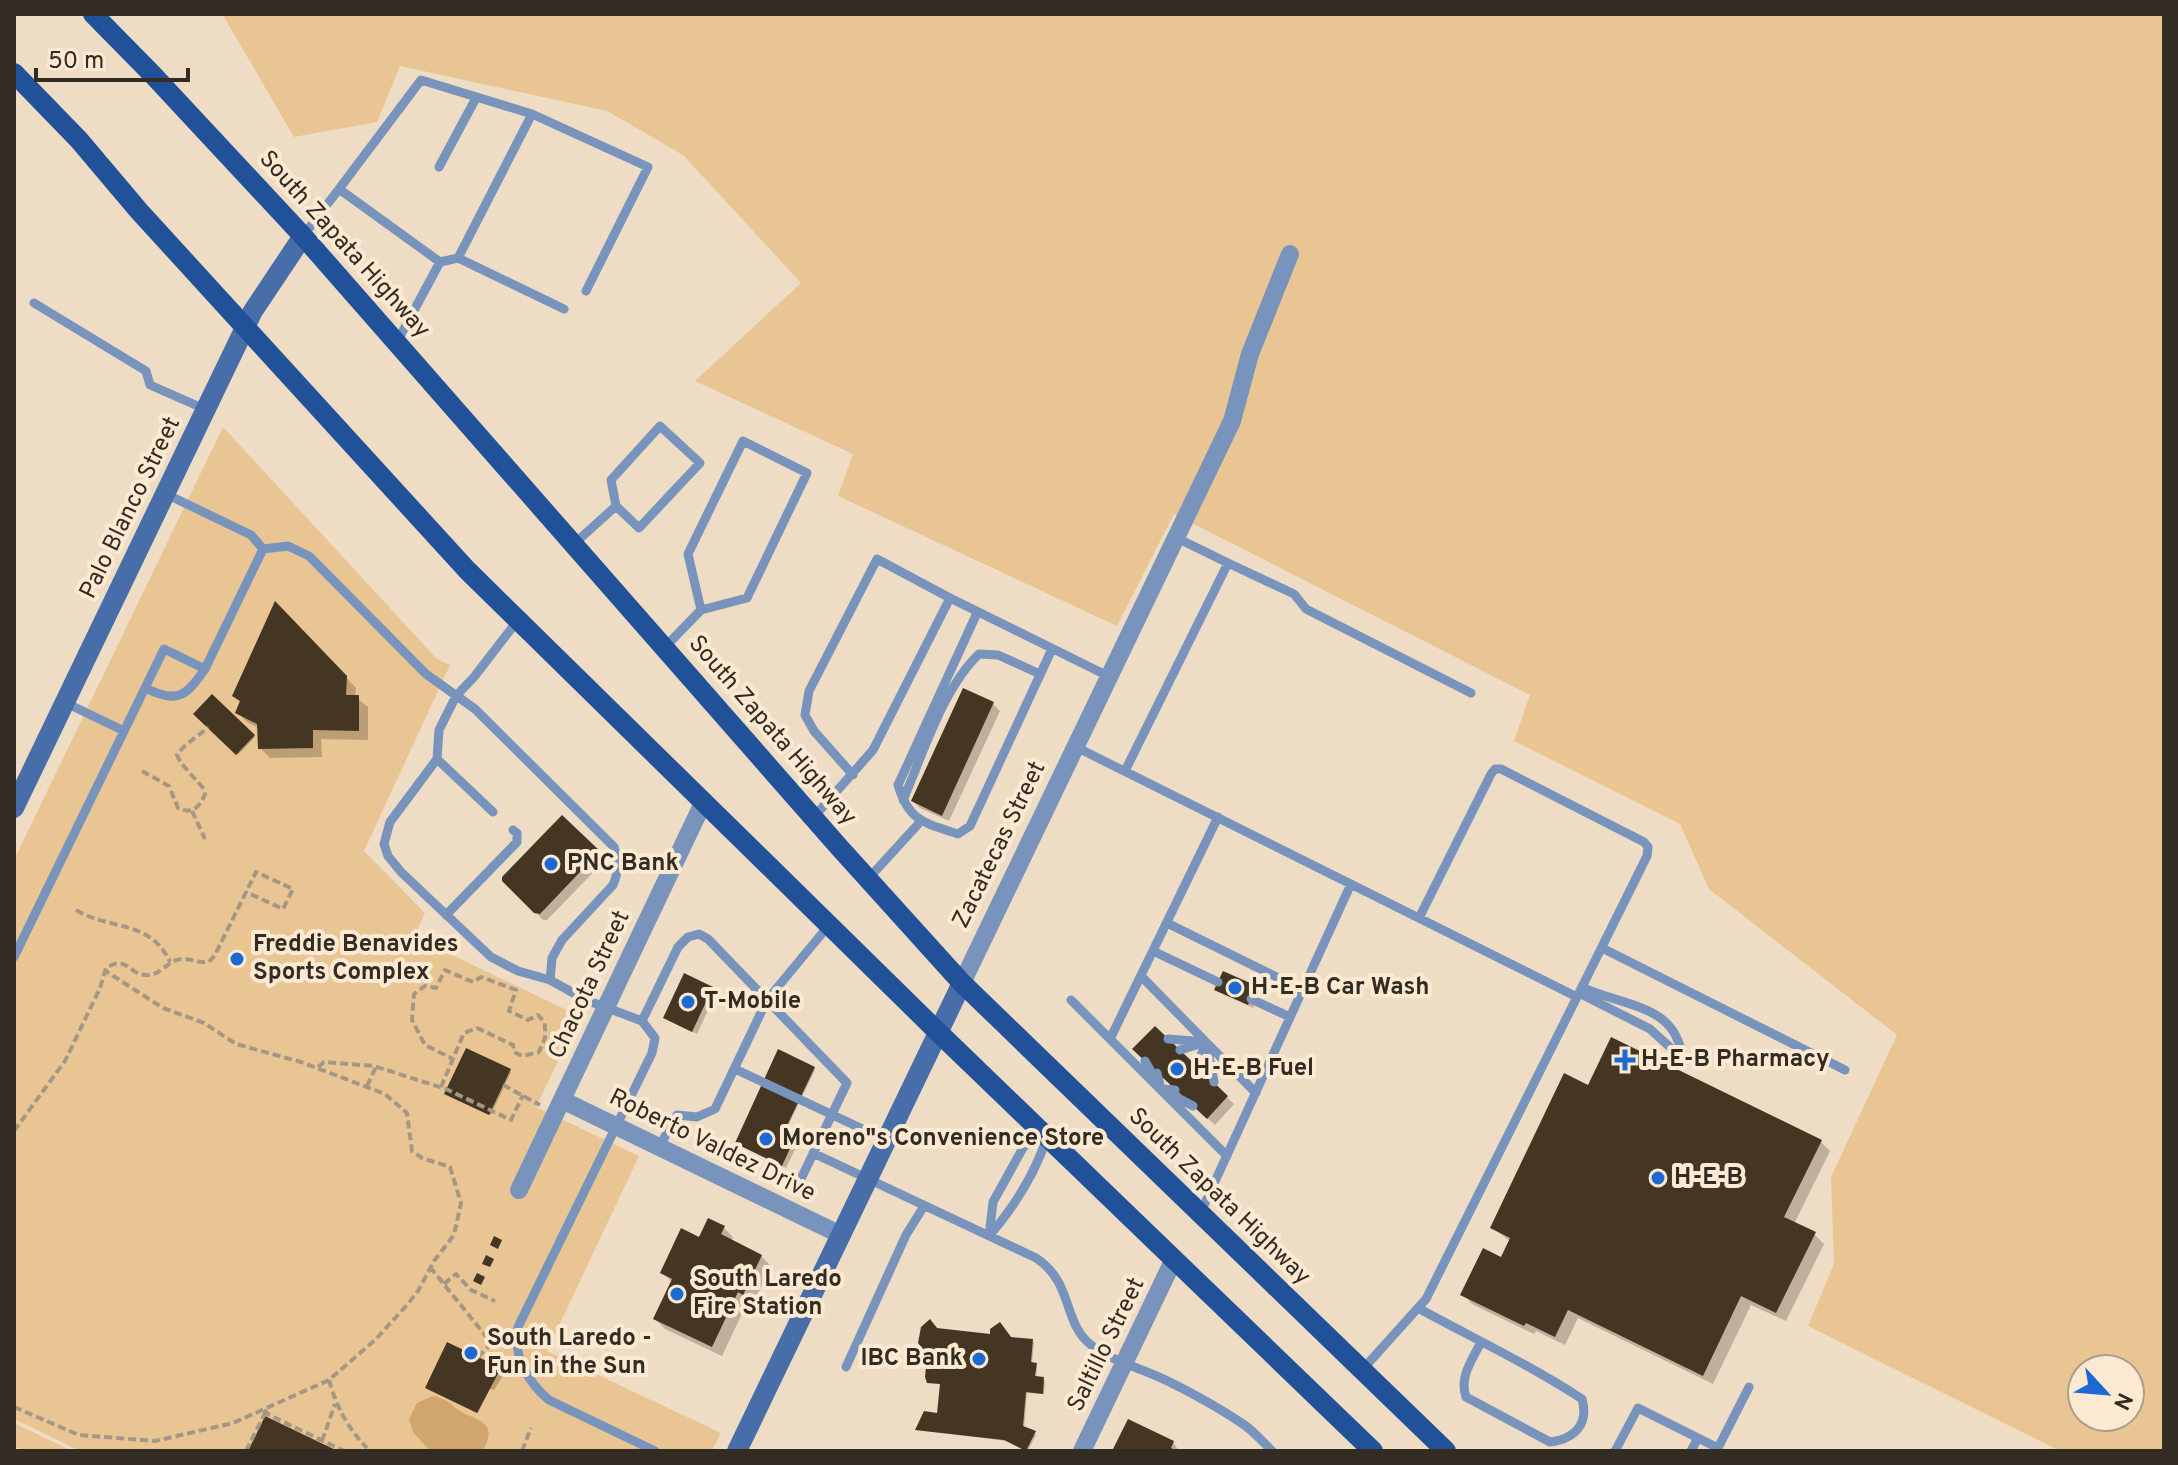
<svg xmlns="http://www.w3.org/2000/svg" width="2178" height="1465" viewBox="0 0 2178 1465" font-family="Overpass,sans-serif">
<rect width="100%" height="100%" fill="#eedcc5"/>
<!-- green -->
<path fill="#eac594" fill-rule="evenodd" d="M 226,14 L 2164,14 L 2164,1451 L 2060,1451 L 1808,1326 L 1834,1264 L 1831,1177 L 1897,1035 L 1709,889 L 1680,824 L 1514,741 L 1530,695 L 1174,514 L 1117,626 L 838,496 L 853,454 L 695,381 L 801,283 L 683,155 L 607,111 L 400,66 L 377,122 L 294,137 L 224,17 ZM 2082,1369 L 2130,1369 L 2130,1417 L 2082,1417 Z
M 223,427 L 437,659 L 450,665 L 364,851 L 425,913 L 414,937 L 569,1011 L 581,1013 L 536,1107 L 639,1156 L 547,1351 L 721,1433 L 712,1451 L 80,1451 L 14,1419 L 14,860 Z
M 14,1423 L 72,1451 L 23,1451 L 14,1446 Z"/>
<!-- water -->
<path fill="#d0a66c" d="M 433,1396 C 445,1398 448,1402 457,1409 C 473,1421 501,1419 483,1451 L 430,1451 L 413,1432 L 409,1419 L 417,1403 Z"/>
<!-- shadow -->
<path fill="#0003" d="M 276,604 L 356,688 L 355,697 L 368,707 L 368,740 L 321,739 L 322,757 L 270,758 L 260,748 L 259,728 L 247,722 L 237,712 L 241,703 L 234,696 Z
M 212,697 L 255,737 L 238,755 L 196,714 Z
M 993,704 L 1000,711 L 949,821 L 920,808 L 913,801 Z
M 562,818 L 605,860 L 547,920 L 543,920 L 504,880 Z
M 1255,987 L 1260,992 L 1253,1008 L 1217,990 Z
M 712,988 L 716,993 L 697,1034 L 665,1018 Z
M 1155,1029 L 1234,1104 L 1215,1125 L 1134,1049 Z
M 814,1069 L 815,1070 L 785,1132 L 799,1141 L 786,1168 L 742,1147 L 738,1143 Z
M 510,1071 L 511,1072 L 491,1115 L 448,1095 Z
M 1589,1088 L 1821,1142 L 1830,1151 L 1794,1224 L 1814,1234 L 1824,1244 L 1786,1321 L 1751,1305 L 1713,1384 L 1578,1318 L 1565,1345 L 1536,1331 L 1534,1334 L 1472,1304 L 1463,1294 L 1502,1259 L 1511,1242 L 1493,1228 Z
M 723,1227 L 733,1237 L 731,1242 L 761,1256 L 771,1266 L 753,1303 L 748,1301 L 722,1356 L 665,1329 L 655,1319 L 672,1282 L 662,1272 L 700,1240 Z
M 937,1330 L 1034,1342 L 1032,1364 L 1037,1366 L 1036,1378 L 1045,1381 L 1044,1394 L 1027,1393 L 1024,1429 L 1036,1435 L 1028,1451 L 1007,1441 L 917,1430 L 939,1415 L 942,1384 L 929,1381 Z
M 499,1370 L 504,1374 L 494,1390 L 490,1389 L 478,1413 L 429,1389 Z
M 1173,1442 L 1179,1451 L 1115,1451 Z"/>
<!-- building -->
<path fill="#443623" d="M 275,601 L 347,676 L 346,695 L 359,695 L 359,731 L 313,730 L 313,748 L 258,749 L 257,724 L 235,713 L 240,701 L 232,696 Z
M 963,688 L 994,702 L 942,816 L 911,801 Z
M 212,694 L 255,735 L 236,755 L 193,714 Z
M 562,815 L 600,851 L 540,914 L 534,913 L 502,881 L 502,877 Z
M 1223,971 L 1257,986 L 1248,1005 L 1214,990 Z
M 684,973 L 713,987 L 692,1032 L 663,1018 Z
M 1155,1026 L 1228,1096 L 1207,1119 L 1132,1049 Z
M 1611,1037 L 1822,1140 L 1784,1217 L 1816,1232 L 1776,1313 L 1741,1296 L 1703,1376 L 1568,1310 L 1555,1337 L 1526,1323 L 1524,1326 L 1460,1295 L 1483,1248 L 1501,1257 L 1510,1238 L 1490,1228 L 1564,1073 L 1588,1085 Z
M 466,1048 L 511,1069 L 489,1115 L 444,1094 Z
M 778,1049 L 815,1067 L 785,1130 L 796,1135 L 782,1166 L 735,1143 Z
M 708,1218 L 725,1226 L 721,1234 L 762,1255 L 743,1295 L 738,1292 L 712,1347 L 653,1319 L 672,1279 L 660,1273 L 681,1228 L 699,1237 Z
M 494,1236 L 502,1240 L 498,1249 L 490,1245 Z
M 486,1255 L 494,1259 L 490,1267 L 482,1264 Z
M 477,1273 L 485,1277 L 481,1285 L 473,1281 Z
M 930,1319 L 937,1328 L 990,1334 L 990,1329 L 1000,1322 L 1011,1337 L 1033,1339 L 1031,1362 L 1037,1363 L 1035,1376 L 1044,1377 L 1043,1394 L 1026,1392 L 1023,1426 L 1036,1431 L 1026,1451 L 1004,1440 L 915,1430 L 924,1411 L 937,1413 L 940,1384 L 927,1383 L 925,1377 L 927,1356 L 918,1343 L 921,1327 Z
M 447,1342 L 501,1368 L 477,1413 L 425,1388 Z
M 265,1416 L 321,1443 L 338,1451 L 248,1451 Z
M 1128,1419 L 1174,1441 L 1171,1448 L 1178,1451 L 1112,1451 Z"/>
<g fill="none" stroke-linecap="round" stroke-linejoin="round">
<!-- path -->
<path stroke="#a49785" stroke-width="4" stroke-dasharray="8 4" stroke-linecap="butt" d="M 142,771 L 169,786 L 178,808 C 192,815 200,807 205,794 L 204,789 L 181,763 L 177,755 C 185,743 197,738 208,727
M 192,811 L 205,839
M 76,910 C 111,931 150,919 170,962
M 318,1067 L 324,1062 L 374,1066 L 446,1089 L 511,1120 L 523,1095
M 503,1085 L 540,1105
M 367,1086 L 376,1067
M 441,1087 L 464,1033 L 477,1028 L 513,1045 L 514,1052 L 522,1056 L 539,1052 L 545,1038 L 545,1023 L 538,1015 L 528,1020 L 509,1011 L 516,990 L 481,977 L 473,982 L 445,970 L 436,988 L 425,986 L 414,994 L 412,1020 L 425,1045 L 453,1059
M 14,1131 L 65,1061 L 100,988 L 106,968 C 128,954 128,976 148,975 C 160,975 166,963 177,960 C 188,956 198,964 209,962 L 215,955 L 256,872 L 293,889 L 283,909 L 246,892
M 430,1267 L 489,1340 L 497,1345
M 444,1284 L 456,1274 L 471,1290 L 495,1301
M 478,1357 L 492,1343
M 329,1380 C 337,1408 347,1427 367,1448
M 14,1407 L 79,1435 L 155,1441 L 233,1423 L 329,1380 L 376,1339 L 406,1306 L 418,1291 L 434,1261 L 454,1235 L 461,1203 L 450,1167 L 422,1158 L 412,1151 L 407,1113 L 385,1094 L 301,1062 L 236,1044 L 204,1023 L 163,1008 L 104,970
M 264,1410 L 269,1415 L 344,1451
M 322,1441 L 335,1404
M 246,1451 L 265,1413
M 522,1451 L 531,1428"/>
<!-- lane -->
<path stroke="#7994bc" stroke-width="9" d="M 532,114 L 648,167 L 586,291
M 439,167 L 476,98
M 303,236 L 339,189 L 440,262 L 458,258 L 532,114 L 421,80 L 339,189
M 458,258 L 564,309
M 34,303 L 146,371 L 150,385 L 207,410
M 397,342 L 440,262
M 660,426 L 700,463 L 639,528 L 616,506 L 611,480 Z
M 574,544 L 616,506
M 263,549 L 288,546 L 309,556 L 426,674 L 475,709 L 614,847 C 619,861 619,871 613,885 L 562,940 L 552,958 L 550,980 L 586,1000 L 642,1021
M 1228,563 L 1294,594 L 1306,609 L 1471,693
M 950,598 L 1110,677
M 977,613 L 898,785 C 909,822 925,823 958,834 L 970,826 L 1052,649
M 518,620 L 474,677 L 456,696 L 439,730 L 437,759 L 390,822 L 384,844 L 388,856 L 401,872 L 491,957 L 518,971 L 550,980
M 665,647 L 701,610 L 747,598 L 807,473 L 743,441 L 688,554 L 701,610
M 145,688 C 177,703 185,698 205,669
M 66,703 L 124,731
M 1076,747 L 1577,997 L 1426,1299 L 1363,1369
M 437,759 L 493,812
M 1125,771 L 1228,563 L 1177,538
M 903,800 C 923,754 943,688 979,654 L 998,655 L 1040,674
M 813,818 L 873,750 L 950,598 L 877,559 L 809,691 L 805,715 L 814,731 L 853,775
M 868,879 L 921,821
M 446,915 L 517,842 L 517,833 L 513,830
M 1419,918 L 1491,774 L 1495,769 L 1501,769 L 1644,842 L 1648,847 L 1647,856 L 1577,997
M 1167,923 L 1303,990
M 1602,948 L 1845,1070
M 1153,951 L 1218,982
M 14,957 L 164,649 L 205,669 L 263,549 L 251,535 L 166,494
M 1141,976 L 1256,1093
M 1582,987 C 1609,1001 1656,1004 1673,1031 C 1679,1040 1682,1051 1685,1061
M 1579,993 L 1650,1029 L 1683,1059
M 1251,999 L 1290,1017
M 1071,1000 L 1227,1156
M 1110,1039 L 1218,817
M 1168,1039 L 1206,1042 L 1180,1050
M 1145,1061 L 1161,1089 L 1157,1073
M 1197,1066 L 1206,1042 L 1214,1082
M 735,1069 L 886,1140
M 1175,1090 L 1161,1089 L 1193,1106
M 1047,1137 C 1035,1174 1015,1206 989,1236 L 993,1202 L 1024,1146 Z
M 659,1147 L 677,1115 L 697,1117 L 715,1109 L 767,1000 L 829,925
M 813,1153 L 1036,1258 C 1074,1283 1062,1322 1091,1345 C 1108,1358 1127,1364 1147,1372 C 1173,1382 1216,1406 1240,1422 C 1252,1429 1262,1441 1272,1451
M 1201,1212 L 1351,884
M 1418,1308 C 1473,1338 1530,1365 1582,1399 C 1589,1424 1575,1439 1550,1442 L 1466,1397 C 1459,1377 1472,1360 1481,1342
M 846,1367 L 906,1235 L 924,1206
M 1698,1438 L 1718,1448 L 1749,1387
M 655,1451 L 549,1400 C 528,1383 512,1354 518,1327 L 652,1053 L 655,1038 L 642,1021 L 678,947 L 688,937 L 699,934 L 708,939 L 847,1083 L 799,1183
M 1615,1451 L 1638,1408 L 1698,1438 L 1691,1451"/>
<!-- street -->
<path stroke="#7994bc" stroke-width="18" d="M 962,983 L 1232,421 L 1250,354 L 1290,254
M 562,1100 L 841,1235
M 519,1190 L 704,801
M 1082,1451 L 1174,1259"/>
<!-- secondary -->
<path stroke="#476ea8" stroke-width="20" d="M 14,808 L 253,311 L 303,236
M 737,1451 L 962,983"/>
<!-- primary -->
<path stroke="#215299" stroke-width="20" d="M 93,14 L 153,75 L 303,236 L 839,847 L 962,983 L 1446,1451
M 14,73 L 79,140 L 139,211 L 467,570 L 938,1032 L 1373,1451"/>
</g>
<!-- markers -->
<g fill="#1c69d4" stroke="#fce9d2" stroke-width="3">
<circle cx="551" cy="864" r="8"/>
<circle cx="237" cy="959" r="8"/>
<circle cx="1235" cy="988" r="8"/>
<circle cx="688" cy="1002" r="8"/>
<path d="M1621 1048h8v8h8v8h-8v8h-8v-8h-8v-8h8z"/>
<circle cx="1177" cy="1069" r="8"/>
<circle cx="766" cy="1139" r="8"/>
<circle cx="1658" cy="1178" r="8"/>
<circle cx="677" cy="1294" r="8"/>
<circle cx="471" cy="1353" r="8"/>
<circle cx="979" cy="1359" r="8"/>
</g>
<g text-anchor="middle" dominant-baseline="central" stroke-width="8" stroke-linejoin="round" paint-order="stroke">
<!-- street labels -->
<g font-size="24" fill="#332c23" stroke="#fce9d2">
<text transform="translate(344 245) rotate(48)">South Zapata Highway</text>
<text transform="translate(131 508) rotate(-64)">Palo Blanco Street</text>
<text transform="translate(772 731) rotate(49)">South Zapata Highway</text>
<text transform="translate(1000 845) rotate(-64)">Zacatecas Street</text>
<text transform="translate(590 985) rotate(-65)">Chacota Street</text>
<text transform="translate(712 1146) rotate(26)">Roberto Valdez Drive</text>
<text transform="translate(1219 1197) rotate(44)">South Zapata Highway</text>
<text transform="translate(1107 1345) rotate(-64)">Saltillo Street</text>
</g>
<!-- poi labels -->
<g font-size="24" font-weight="bold" fill="#332c23" stroke="#fce9d2" text-anchor="start">
<text x="567" y="864">PNC Bank</text>
<text x="253" y="945">Freddie Benavides<tspan x="253" dy="28">Sports Complex</tspan></text>
<text x="1251" y="988">H-E-B Car Wash</text>
<text x="704" y="1002">T-Mobile</text>
<text x="1641" y="1060">H-E-B Pharmacy</text>
<text x="1193" y="1069">H-E-B Fuel</text>
<text x="782" y="1139">Moreno"s Convenience Store</text>
<text x="1674" y="1178">H-E-B</text>
<text x="693" y="1280">South Laredo<tspan x="693" dy="28">Fire Station</tspan></text>
<text x="487" y="1339">South Laredo -<tspan x="487" dy="28">Fun in the Sun</tspan></text>
<text x="963" y="1359" text-anchor="end">IBC Bank</text>
</g>
</g>
<!-- border -->
<rect width="2178" height="1465" fill="none" stroke="#332c23" stroke-width="32"/>
<!-- north arrow -->
<g transform="translate(2106 1393) rotate(116)"><circle r="38" fill="#fce9d2" stroke="#ac9d8c" stroke-width="2"/>
<path d="M0-6L14 30L0 20L-14 30Z" fill="#1c69d4"/>
<text y="-12" font-size="22" font-weight="bold" text-anchor="middle" fill="#332c23">N</text>
</g>
<!-- scale -->
<path d="M36 68v12h152v-12" fill="none" stroke="#332c23" stroke-width="4"/>
<text x="48" y="68" font-size="24" fill="#332c23" stroke="#fce9d2" stroke-width="6" paint-order="stroke">50 m</text>
</svg>
